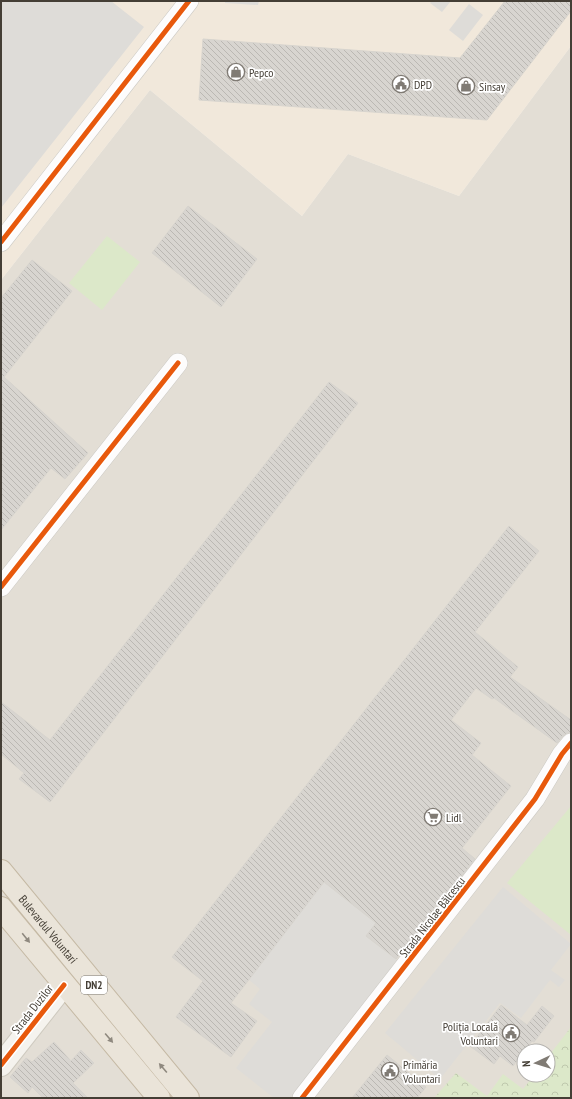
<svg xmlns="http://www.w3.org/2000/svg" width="572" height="1099" viewBox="0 0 572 1099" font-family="'PT Sans Narrow',sans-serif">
<defs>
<pattern id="forest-crowns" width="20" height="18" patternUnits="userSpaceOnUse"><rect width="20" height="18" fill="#dce8c9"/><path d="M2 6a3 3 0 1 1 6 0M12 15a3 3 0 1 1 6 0" fill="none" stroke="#bec8ad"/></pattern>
<pattern id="building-back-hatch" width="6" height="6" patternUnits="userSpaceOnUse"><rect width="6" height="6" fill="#d8d5d0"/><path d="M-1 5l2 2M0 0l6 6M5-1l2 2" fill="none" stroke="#bbb8b3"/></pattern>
</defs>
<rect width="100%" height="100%" fill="#efede8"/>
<!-- residential -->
<path fill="#e3ded5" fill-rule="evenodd" d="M 571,46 L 571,1098 L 1,1098 L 1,280 L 150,90 L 302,216 L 348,154 L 459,196 ZM 524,1051 L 548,1051 L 548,1075 L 524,1075 Z"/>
<!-- commercial -->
<path fill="#f1e8db" d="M 1,1 L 571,1 L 571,46 L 459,196 L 348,154 L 302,216 L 150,90 L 1,280 Z"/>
<!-- grass -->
<path fill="#dce8c9" d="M 107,236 L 140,262 L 102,310 L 69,283 Z
M 571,806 L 571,935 L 507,883 Z"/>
<!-- forest -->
<path fill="url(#forest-crowns)" d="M 571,1027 L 571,1098 L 434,1098 L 456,1073 L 487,1096 L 503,1074 L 523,1089 L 534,1075 L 548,1075 L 548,1057 Z"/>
<!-- parking -->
<path fill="#dedcd8" d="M 1,1 L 111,1 L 144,27 L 1,208 Z
M 225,1 L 259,1 L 258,5 L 225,3 Z
M 432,1 L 451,1 L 442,12 L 430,3 Z
M 469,4 L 483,15 L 463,41 L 449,30 Z
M 324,882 L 376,923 L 366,936 L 397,960 L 290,1098 L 274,1098 L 236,1068 L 272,1022 L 249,1004 L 260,989 L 248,979 Z
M 503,887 L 571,944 L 551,970 L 565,980 L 559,987 L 550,980 L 521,1018 L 500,1003 L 440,1079 L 385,1033 Z"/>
<!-- building -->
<path fill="url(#building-back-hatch)" stroke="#d7d4ce" d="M 505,1 L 571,1 L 571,11 L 487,120 L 199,100 L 203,39 L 460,58 Z
M 188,206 L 257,259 L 221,307 L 152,253 Z
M 32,260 L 72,291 L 4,377 L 88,453 L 65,479 L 51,468 L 1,530 L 1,298 Z
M 329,382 L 358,403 L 50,802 L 19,779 L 24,773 L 1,754 L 1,702 L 50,740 Z
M 509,526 L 539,551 L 475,632 L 518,667 L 510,677 L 571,720 L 571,732 L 567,733 L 563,736 L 557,743 L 494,698 L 492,699 L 476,688 L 451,720 L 481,743 L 472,755 L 511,786 L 462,848 L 475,859 L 396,959 L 366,936 L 376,923 L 324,882 L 231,1003 L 257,1021 L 231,1057 L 176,1017 L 203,981 L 172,957 Z
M 501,1005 L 527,1025 L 542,1006 L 554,1016 L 534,1042 L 532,1041 L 513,1066 L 500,1056 L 494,1064 L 470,1046 Z
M 54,1042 L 71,1061 L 81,1050 L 94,1063 L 73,1083 L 88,1098 L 43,1098 L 32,1087 L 28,1093 L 10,1077 L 26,1058 L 32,1062 Z
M 387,1055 L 426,1087 L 417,1098 L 352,1098 Z"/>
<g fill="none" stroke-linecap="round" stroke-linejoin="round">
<defs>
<path id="street" d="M 1,242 L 189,1
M 1,587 L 178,363
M 302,1098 L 535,799 L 562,754 L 571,743"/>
<path id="secondary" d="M 1,1065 L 64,985"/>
<g id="highway">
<path id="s1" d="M 1,871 L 188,1098"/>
<path d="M 1,908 L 159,1098"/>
</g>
</defs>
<!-- street casing -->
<use href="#street" stroke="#cbc9c4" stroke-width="20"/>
<!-- secondary casing -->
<use href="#secondary" stroke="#cecabf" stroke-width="24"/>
<!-- highway casing -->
<use href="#highway" stroke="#c5b9a4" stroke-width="24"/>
<!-- street -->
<use href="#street" stroke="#fdfcfc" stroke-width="19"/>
<!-- secondary -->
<use href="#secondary" stroke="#f5f3ee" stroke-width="22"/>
<!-- highway -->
<use href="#highway" stroke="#eae4d9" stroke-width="22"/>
<defs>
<path id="cycleway" d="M 1,242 L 189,1
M 1,587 L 178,363
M 1,1065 L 64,985
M 302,1098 L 535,799 L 562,754 L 571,743"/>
</defs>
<!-- cycleway casing -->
<use href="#cycleway" stroke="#fff" stroke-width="8"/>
<!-- cycleway -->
<use href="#cycleway" stroke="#e8590c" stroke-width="5"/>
</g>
<!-- one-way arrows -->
<defs><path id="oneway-solid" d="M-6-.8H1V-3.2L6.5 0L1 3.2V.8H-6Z"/></defs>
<g fill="#8f897f">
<use href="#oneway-solid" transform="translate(26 938) rotate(51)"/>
<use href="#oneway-solid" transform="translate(109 1038) rotate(50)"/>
<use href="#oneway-solid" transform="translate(163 1068) rotate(-130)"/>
</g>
<!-- icons -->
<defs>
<symbol id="shop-ring" viewBox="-11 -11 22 22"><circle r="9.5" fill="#fff" stroke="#807b74" stroke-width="1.5"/><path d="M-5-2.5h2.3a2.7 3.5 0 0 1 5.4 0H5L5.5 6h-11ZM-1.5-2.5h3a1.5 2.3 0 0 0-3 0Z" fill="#807b74"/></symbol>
<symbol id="civic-ring" viewBox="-11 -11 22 22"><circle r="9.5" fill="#fff" stroke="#807b74" stroke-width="1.5"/><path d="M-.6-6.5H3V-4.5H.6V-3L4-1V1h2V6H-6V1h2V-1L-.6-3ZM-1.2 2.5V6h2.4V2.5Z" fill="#807b74"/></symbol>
<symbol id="supermarket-ring" viewBox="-11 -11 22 22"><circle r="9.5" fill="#fff" stroke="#807b74" stroke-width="1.5"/><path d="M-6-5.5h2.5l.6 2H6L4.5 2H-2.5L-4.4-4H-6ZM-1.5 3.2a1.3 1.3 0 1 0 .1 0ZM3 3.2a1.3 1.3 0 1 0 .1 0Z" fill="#807b74"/></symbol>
</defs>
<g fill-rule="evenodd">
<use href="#shop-ring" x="226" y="62" width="20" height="20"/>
<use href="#civic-ring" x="391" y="74" width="20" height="20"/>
<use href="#shop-ring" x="456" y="76" width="20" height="20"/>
<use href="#supermarket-ring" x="423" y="807" width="20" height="20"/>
<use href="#civic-ring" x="501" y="1023" width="20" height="20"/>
<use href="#civic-ring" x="380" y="1061" width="20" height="20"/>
</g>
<g text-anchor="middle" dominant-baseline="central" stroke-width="3.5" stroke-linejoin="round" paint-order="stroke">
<!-- shield labels -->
<rect fill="#fff" stroke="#7c7872" stroke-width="1" x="81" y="976" width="26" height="18" rx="3"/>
<g font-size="11" font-weight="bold" fill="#443e35">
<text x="94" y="985">DN2</text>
</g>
<!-- poi labels -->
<g font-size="12" fill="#443e35" stroke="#fff" text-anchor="start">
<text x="249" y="72">Pepco</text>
<text x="414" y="84">DPD</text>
<text x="479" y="86">Sinsay</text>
<text x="446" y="817">Lidl</text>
<text x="498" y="1026" text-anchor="end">Poliția Locală<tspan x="498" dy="14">Voluntari</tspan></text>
<text x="403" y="1064">Primăria<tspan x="403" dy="14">Voluntari</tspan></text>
</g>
<!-- street labels -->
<g font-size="12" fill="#443e35" stroke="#fff">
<text transform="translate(432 917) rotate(-52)">Strada Nicolae Bălcescu</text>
<text stroke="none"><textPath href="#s1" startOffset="75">Bulevardul Voluntari</textPath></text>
<text transform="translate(32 1009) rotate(-52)">Strada Duzilor</text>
</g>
</g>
<!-- border -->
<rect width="572" height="1099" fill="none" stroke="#443e35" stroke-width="4"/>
<!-- north arrow -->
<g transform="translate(536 1063) rotate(266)"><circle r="19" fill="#ffffff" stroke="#b4b2ae"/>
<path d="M0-3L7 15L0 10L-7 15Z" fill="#807b74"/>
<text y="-6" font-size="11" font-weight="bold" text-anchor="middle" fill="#443e35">N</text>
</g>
</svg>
